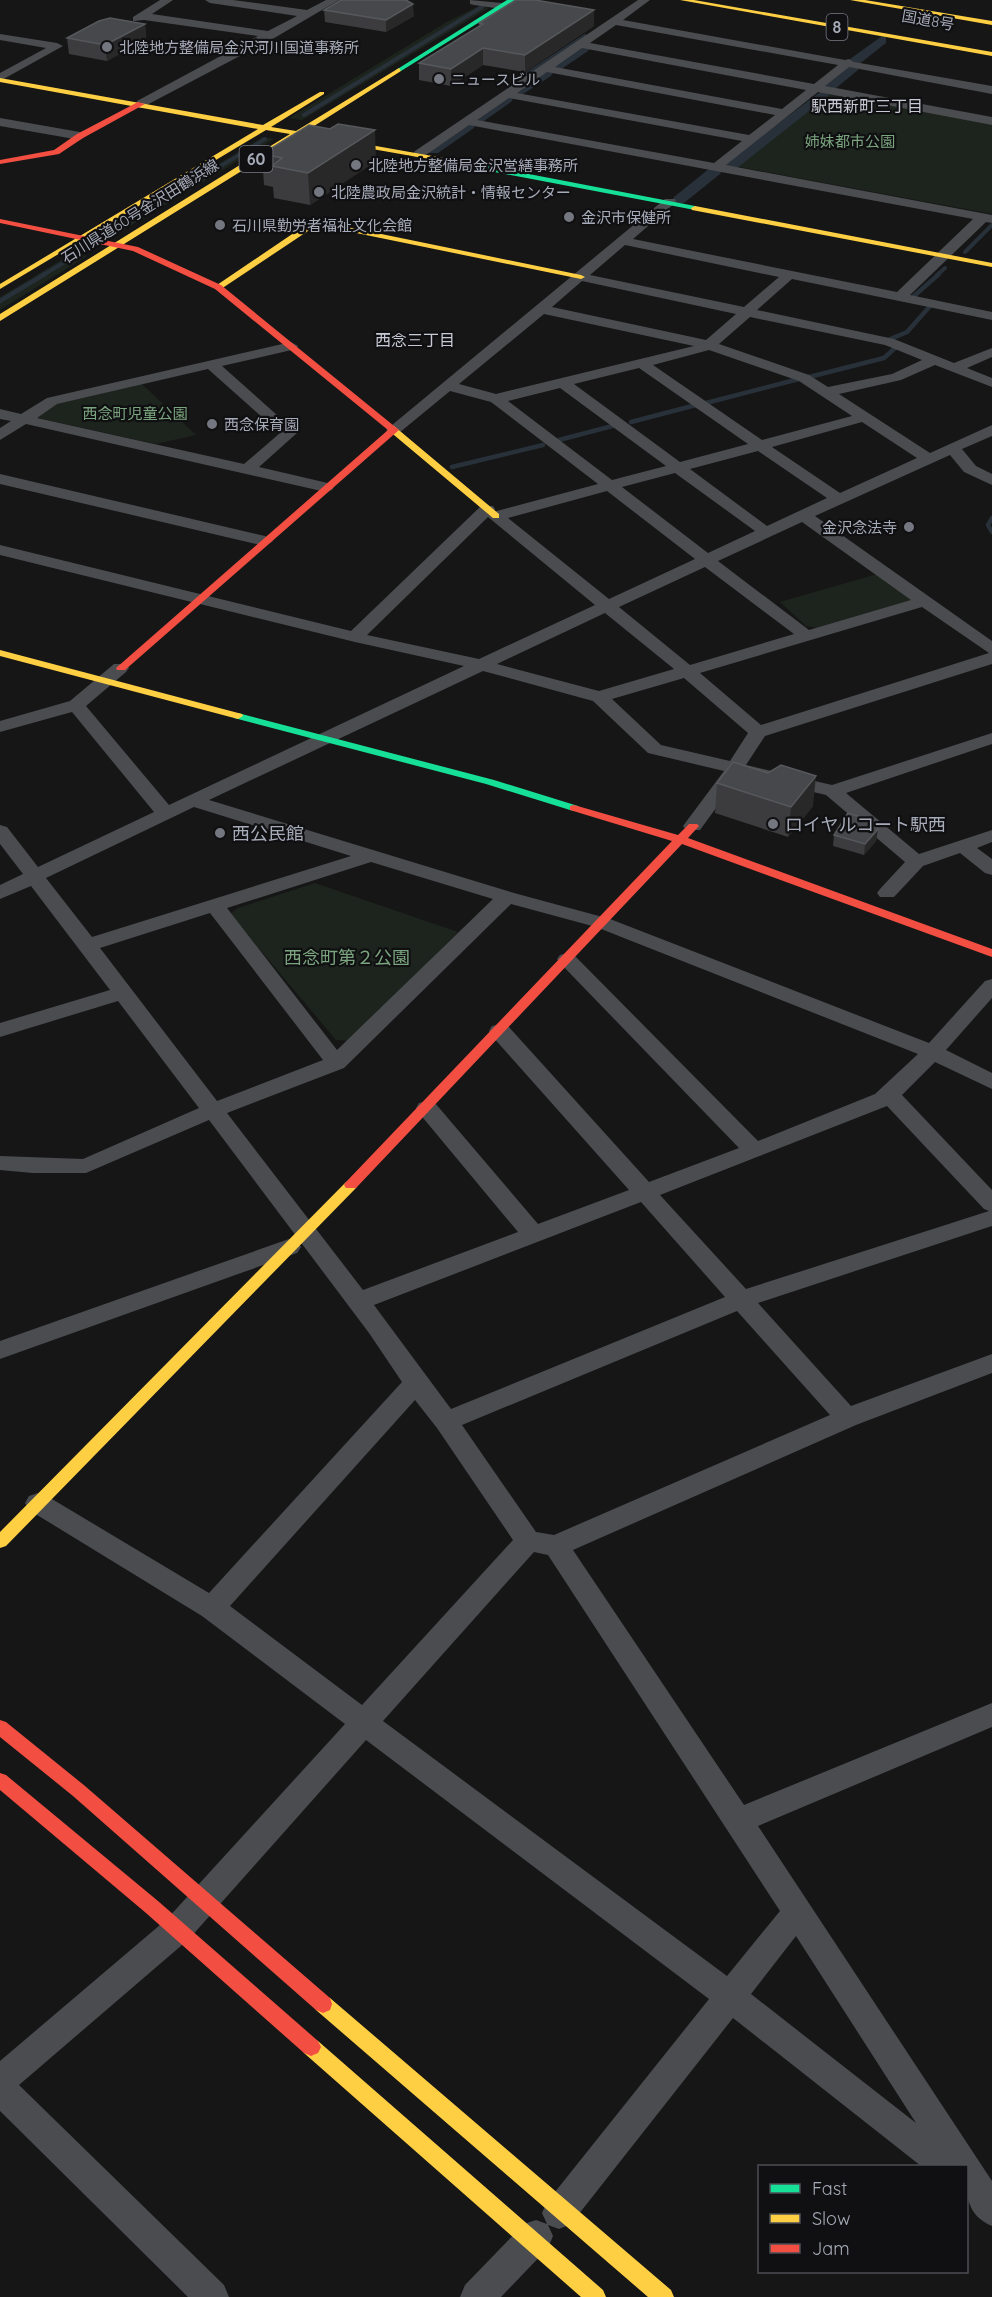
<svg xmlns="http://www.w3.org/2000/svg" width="992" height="2297" viewBox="0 0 992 2297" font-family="Quicksand,'Noto Sans JP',sans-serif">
<rect width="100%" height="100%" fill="#161616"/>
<!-- green -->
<path fill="#1c241d" d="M 481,5 L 489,8 L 302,120 L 289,118 L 445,23 Z
M 829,91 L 992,124 L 992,214 L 734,166 Z
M 263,137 L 274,139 L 112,237 L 100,235 Z
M 73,253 L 87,256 L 0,310 L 0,297 Z
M 142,384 L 196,435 L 156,444 L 38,418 L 36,415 L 51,405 Z
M 884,572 L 915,600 L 818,628 L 806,626 L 780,602 Z
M 315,883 L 458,932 L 349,1041 L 336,1040 L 230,914 L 238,908 Z"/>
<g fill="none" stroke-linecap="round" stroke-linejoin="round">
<!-- stream-far1 -->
<path stroke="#283139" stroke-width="4" d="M 527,74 L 585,36
M 304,115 L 482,7
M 118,229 L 265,139
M 965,252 L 992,225
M 43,275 L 75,256
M 937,275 L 945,268"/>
<!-- stream -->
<path stroke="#283139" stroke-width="4.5" d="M 914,296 L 939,274
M 0,301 L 45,274
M 888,340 L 907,332 L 931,305
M 809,377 L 884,358 L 895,348
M 706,403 L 799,379
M 631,422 L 696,405
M 559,440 L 620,424
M 452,467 L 543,445
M 992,518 L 988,525 L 992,532"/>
<!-- canal -->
<path fill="#283139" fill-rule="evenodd" d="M 882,36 L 886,37 L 886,43 L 858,65 L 858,70 L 835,89 L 827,89 L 825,86 L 827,83 L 850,64 L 850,59 Z
M 584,44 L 590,48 L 588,51 L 560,70 L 552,70 L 552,64 Z
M 547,69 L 553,73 L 551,76 L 520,96 L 516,97 L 510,93 Z
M 824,89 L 830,93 L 828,96 L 737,168 L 727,168 L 725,165 L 727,162 Z
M 507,95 L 511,96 L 513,99 L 511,102 L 484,121 L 474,121 L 473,118 L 474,115 Z
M 469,121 L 475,125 L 474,128 L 438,153 L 428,153 L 426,150 L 428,147 Z
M 715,167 L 722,171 L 720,174 L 684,203 L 674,203 L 672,200 L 674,197 L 710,168 Z"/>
<!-- street -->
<path fill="#4a4c4f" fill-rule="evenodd" d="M 160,0 L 173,0 L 152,14 L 268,31 L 297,16 L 210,3 L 205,0 L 233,0 L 307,10 L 326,0 L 339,0 L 276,37 L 141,108 L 137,107 L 137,101 L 258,36 L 144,20 L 133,21 L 133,17 Z
M 470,0 L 502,3 L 507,6 L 502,9 L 474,5 L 470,4 Z
M 638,0 L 650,0 L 623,20 L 845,60 L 849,59 L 854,62 L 992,86 L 992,94 L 849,67 L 825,86 L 992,117 L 992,125 L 818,92 L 726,165 L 992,215 L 992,223 L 986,222 L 910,295 L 992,312 L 992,320 L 792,279 L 757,310 L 894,339 L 954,363 L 992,348 L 992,357 L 967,368 L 992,378 L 992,387 L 935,365 L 901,380 L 839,394 L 930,453 L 992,425 L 992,436 L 962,449 L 976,466 L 992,474 L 992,485 L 964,472 L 950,455 L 815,516 L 992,641 L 992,664 L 765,736 L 746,765 L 832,785 L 992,733 L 992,744 L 846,793 L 919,854 L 992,830 L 992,842 L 977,848 L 992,859 L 992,875 L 985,873 L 960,853 L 923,866 L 894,897 L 880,897 L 877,893 L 880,889 L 905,862 L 826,795 L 740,775 L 700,830 L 686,830 L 683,826 L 724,771 L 648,753 L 593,701 L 483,671 L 209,800 L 514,893 L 610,919 L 929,1043 L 985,981 L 992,979 L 992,998 L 946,1050 L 992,1073 L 992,1089 L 935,1062 L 902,1095 L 992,1190 L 992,1226 L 758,1303 L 851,1406 L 992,1354 L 992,1373 L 856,1425 L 573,1550 L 744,1805 L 992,1703 L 992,1727 L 758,1826 L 992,2181 L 992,2226 C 965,2215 966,2192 966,2166 L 921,2166 L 733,2018 L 571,2224 L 559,2229 L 548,2225 L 553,2236 L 548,2248 L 501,2297 L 460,2297 L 465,2285 L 524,2224 L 536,2220 L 547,2224 L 542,2213 L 547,2202 L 709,1999 L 366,1740 L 189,1939 L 19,2085 L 224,2285 L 229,2297 L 188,2297 L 0,2111 L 0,2061 L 167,1919 L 345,1724 L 202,1616 L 29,1510 L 25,1503 L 29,1496 L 38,1493 L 47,1496 L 209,1593 L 402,1382 L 369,1333 L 209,1120 L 86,1173 L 33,1173 L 0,1170 L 0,1156 L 83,1159 L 199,1108 L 118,1001 L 0,1037 L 0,1023 L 110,990 L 31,886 L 0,899 L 0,885 L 23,874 L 0,844 L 0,825 L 7,827 L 38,867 L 154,812 L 72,712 L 0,732 L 0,721 L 70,701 L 114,664 L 126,664 L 129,668 L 126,672 L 86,706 L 169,805 L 464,666 L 355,642 L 0,555 L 0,545 L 351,631 L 481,506 L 493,506 L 495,509 L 493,512 L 598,484 L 491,402 L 450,391 L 399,433 L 394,435 L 386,430 L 665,199 L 675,199 L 676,202 L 633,239 L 897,292 L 973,219 L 469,125 L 423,157 L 415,157 L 413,154 L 415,151 ZM 616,25 L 838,65 L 814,84 L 590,43 ZM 582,48 L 806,90 L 782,109 L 555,67 ZM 547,72 L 775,115 L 749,135 L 517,93 ZM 509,98 L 742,141 L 714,163 L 477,120 ZM 625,245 L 779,277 L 744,307 L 590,275 ZM 582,281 L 736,314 L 706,340 L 552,307 ZM 544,314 L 694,346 L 496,394 L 459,384 ZM 750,317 L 885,345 L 922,360 L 892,374 L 828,387 L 809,375 L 719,344 ZM 709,350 L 799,381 L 852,416 L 762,440 L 653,365 ZM 639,368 L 748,444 L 680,462 L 574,384 ZM 560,388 L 666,466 L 612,480 L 508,401 ZM 862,422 L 917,458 L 840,493 L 772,447 ZM 758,451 L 827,498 L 767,526 L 690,469 ZM 675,473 L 755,531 L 708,553 L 622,487 ZM 607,491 L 695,559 L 609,599 L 508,518 ZM 488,517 L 595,605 L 479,659 L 367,635 ZM 802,522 L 911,600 L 809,630 L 718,561 ZM 705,567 L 794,634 L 690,665 L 619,607 ZM 922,607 L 989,653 L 761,725 L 700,673 ZM 605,613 L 674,669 L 599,691 L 497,664 ZM 684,678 L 748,733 L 730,761 L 661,745 L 612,699 ZM 194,807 L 351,856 L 92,937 L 46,878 ZM 371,862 L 493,899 L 337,1050 L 227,908 ZM 511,904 L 596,927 L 918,1054 L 875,1094 L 758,1141 L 574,955 L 567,953 L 560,955 L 557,959 L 560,963 L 739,1148 L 649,1182 L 508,1026 L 500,1024 L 492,1026 L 489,1031 L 492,1036 L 629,1190 L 538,1224 L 435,1103 L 427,1101 L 419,1103 L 416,1108 L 419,1113 L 518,1232 L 363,1290 L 227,1113 L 344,1068 ZM 210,913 L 323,1060 L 217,1101 L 100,948 ZM 887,1106 L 984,1209 L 989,1211 L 746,1289 L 660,1195 ZM 641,1202 L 725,1297 L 451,1409 L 374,1305 ZM 737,1311 L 830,1415 L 554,1535 L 536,1532 L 462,1425 ZM 415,1400 L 437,1428 L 513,1540 L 362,1705 L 230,1606 ZM 534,1552 L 548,1555 L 780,1911 L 727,1976 L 383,1721 ZM 796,1936 L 916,2123 L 751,1994 Z
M 0,34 L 57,43 L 63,46 L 0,81 L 0,73 L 46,48 L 0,40 Z
M 0,118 L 80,132 L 86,136 L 80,140 L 0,126 Z
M 291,342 L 298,346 L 296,349 L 222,366 L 297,433 L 259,467 L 332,484 L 334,487 L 332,490 L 326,492 L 26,424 L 0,440 L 0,428 L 11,421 L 0,419 L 0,409 L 21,414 L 47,398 ZM 208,369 L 280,433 L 244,464 L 37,418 L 57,404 Z
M 0,474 L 265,536 L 273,541 L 265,546 L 0,484 Z
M 289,1239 L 297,1241 L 301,1247 L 297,1253 L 0,1359 L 0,1341 Z"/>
<!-- fast -->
<path fill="#16e098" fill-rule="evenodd" d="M 507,0 L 515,0 L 401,71 L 396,70 Z
M 466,162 L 695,206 L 699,208 L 695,210 L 463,166 L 462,164 Z
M 238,713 L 494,780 L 578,806 L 580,808 L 574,811 L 570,810 L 486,784 L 234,718 L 234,714 Z"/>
<!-- slow -->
<path fill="#ffcf43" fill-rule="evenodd" d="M 680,0 L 694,0 L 992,52 L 992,56 Z
M 850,0 L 865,0 L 992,21 L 992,25 Z
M 399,68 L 401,71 L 303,133 L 466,162 L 470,164 L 469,166 L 298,136 L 0,321 L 0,314 L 290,134 L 266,130 L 0,289 L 0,284 L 258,129 L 0,82 L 0,78 L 263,125 L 320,92 L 324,92 L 324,94 L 271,127 L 296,131 Z
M 695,206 L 992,263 L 992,267 L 692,210 L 691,208 Z
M 313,220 L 581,275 L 585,277 L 581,279 L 317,225 L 221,289 L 214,287 Z
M 388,426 L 394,426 L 499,514 L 499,518 L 493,518 L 388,430 Z
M 0,650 L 242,714 L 243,716 L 238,719 L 0,656 Z
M 351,1180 L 358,1185 L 356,1188 L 6,1546 L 0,1548 L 0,1532 L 346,1182 Z
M 323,1995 L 330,1998 L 671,2290 L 674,2297 L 648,2297 L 316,2010 L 314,2004 L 316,1998 Z
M 311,2038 L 318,2041 L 603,2290 L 606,2297 L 581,2297 L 304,2053 L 301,2047 L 304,2041 Z"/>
<!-- jam -->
<path fill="#f24e42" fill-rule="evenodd" d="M 138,102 L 145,104 L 83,138 L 59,154 L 0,164 L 0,160 L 54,150 L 77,134 Z
M 0,219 L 138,247 L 221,285 L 399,430 L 125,670 L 117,670 L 116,668 L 388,430 L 215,289 L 133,251 L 0,223 Z
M 574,805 L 678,835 L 689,824 L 697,824 L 699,826 L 688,838 L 992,949 L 992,957 L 682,844 L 356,1188 L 346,1188 L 344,1185 L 346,1182 L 672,841 L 570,810 L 570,806 Z
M 0,1720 L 6,1722 L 85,1786 L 330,1998 L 332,2004 L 330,2010 L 323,2013 L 316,2010 L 73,1796 L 0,1737 Z
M 0,1773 L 6,1775 L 158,1901 L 318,2041 L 321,2047 L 318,2053 L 311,2056 L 304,2053 L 146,1913 L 0,1790 Z"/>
</g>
<!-- wall -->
<path fill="#3c3c3e" d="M 324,10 L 414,16 L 386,32 L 325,22 Z
M 594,10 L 594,26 L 525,72 L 483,65 L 451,86 L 419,80 L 419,63 L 479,27 L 479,23 Z
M 145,24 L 146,39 L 107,61 L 69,54 L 67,38 Z
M 262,154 L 376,161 L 310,205 L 274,198 L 273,187 L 264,185 Z
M 717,783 L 813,806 L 788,837 L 715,813 Z
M 878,829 L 876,841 L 864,855 L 833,846 L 834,835 Z"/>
<!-- shaded-wall -->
<path fill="#282829" d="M 413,4 L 414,16 L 386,32 L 386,20 Z
M 594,10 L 594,26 L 525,72 L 525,55 Z
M 145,24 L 146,39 L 107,61 L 105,45 Z
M 483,48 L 483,65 L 451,86 L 451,69 Z
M 375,130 L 376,161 L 310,205 L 308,173 Z
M 816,776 L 813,806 L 788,837 L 791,807 Z
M 878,829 L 876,841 L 864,855 L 865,844 Z"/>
<!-- building -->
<path fill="#47484b" stroke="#56585c" stroke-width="1.5" d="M 341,0 L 406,0 L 413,4 L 386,20 L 324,10 Z
M 516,0 L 535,0 L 594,10 L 525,55 L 483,48 L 451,69 L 419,63 L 483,24 L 479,23 Z
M 110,18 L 145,24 L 105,45 L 67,38 L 99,21 Z
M 338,124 L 375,130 L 308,173 L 272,166 L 282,158 L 262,154 L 309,125 L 330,129 Z
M 733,762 L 768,773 L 781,765 L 816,776 L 791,807 L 717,783 Z
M 848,813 L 864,818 L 878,829 L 865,844 L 834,835 Z"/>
<!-- markers -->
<g fill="#74777f" stroke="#101012" stroke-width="2">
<circle cx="107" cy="47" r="6"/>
<circle cx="439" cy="79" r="6"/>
<circle cx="356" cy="165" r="6"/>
<circle cx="319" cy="192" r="6"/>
<circle cx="569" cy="217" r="6"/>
<circle cx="220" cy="225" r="6"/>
<circle cx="212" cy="424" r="6"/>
<circle cx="909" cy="527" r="6"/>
<circle cx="773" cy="824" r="6"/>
<circle cx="220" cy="833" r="6"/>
</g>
<g text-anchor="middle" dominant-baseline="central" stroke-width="4.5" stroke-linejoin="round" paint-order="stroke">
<!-- far-street labels -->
<g font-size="15" fill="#a6abb8" stroke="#101012">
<text transform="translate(928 20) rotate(10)">国道8号</text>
<text transform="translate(140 211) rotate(-32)">石川県道60号金沢田鶴浜線</text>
</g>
<!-- far-poi labels -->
<g font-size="15" fill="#a6abb8" stroke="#101012" text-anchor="start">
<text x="119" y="47">北陸地方整備局金沢河川国道事務所</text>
<text x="451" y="79">ニュースビル</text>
<text x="368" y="165">北陸地方整備局金沢営繕事務所</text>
<text x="331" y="192">北陸農政局金沢統計・情報センター</text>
<text x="581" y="217">金沢市保健所</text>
<text x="232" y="225">石川県勤労者福祉文化会館</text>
<text x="224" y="424">西念保育園</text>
<text x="897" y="527" text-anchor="end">金沢念法寺</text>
</g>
<!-- far-park labels -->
<g font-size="15" fill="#7ba57e" stroke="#101012">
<text x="850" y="141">姉妹都市公園</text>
<text x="135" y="413">西念町児童公園</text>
</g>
<!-- shield labels -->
<g fill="#101012" stroke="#797c86" stroke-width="1.5">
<rect x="826.5" y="14" width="21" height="26" rx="4.5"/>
<rect x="239.5" y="146" width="33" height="26" rx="4.5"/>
</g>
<g font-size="16" font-weight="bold" fill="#a6abb8">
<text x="837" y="27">8</text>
<text x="256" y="159">60</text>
</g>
<!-- far-neighbourhood labels -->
<g font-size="16" fill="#c7cad4" stroke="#101012">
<text x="867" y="106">駅西新町三丁目</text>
<text x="415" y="340">西念三丁目</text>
</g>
<!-- poi labels -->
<g font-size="18" fill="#a6abb8" stroke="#101012" text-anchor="start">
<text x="785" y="824">ロイヤルコート駅西</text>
<text x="232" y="833">西公民館</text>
</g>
<!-- park labels -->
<g font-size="18" fill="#7ba57e" stroke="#101012">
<text x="347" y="957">西念町第２公園</text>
</g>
</g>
<!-- legend -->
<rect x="758" y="2165" width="210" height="108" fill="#101012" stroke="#4c4e54" stroke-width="1.5"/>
<rect x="770" y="2184" width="30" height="9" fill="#16e098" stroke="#4c4e54" stroke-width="1.5"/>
<text x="812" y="2195" font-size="18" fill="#a6abb8">Fast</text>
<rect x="770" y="2214" width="30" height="9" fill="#ffcf43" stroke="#4c4e54" stroke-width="1.5"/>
<text x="812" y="2225" font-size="18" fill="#a6abb8">Slow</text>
<rect x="770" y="2244" width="30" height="9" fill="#f24e42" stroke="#4c4e54" stroke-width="1.5"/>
<text x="812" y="2255" font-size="18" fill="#a6abb8">Jam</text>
</svg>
